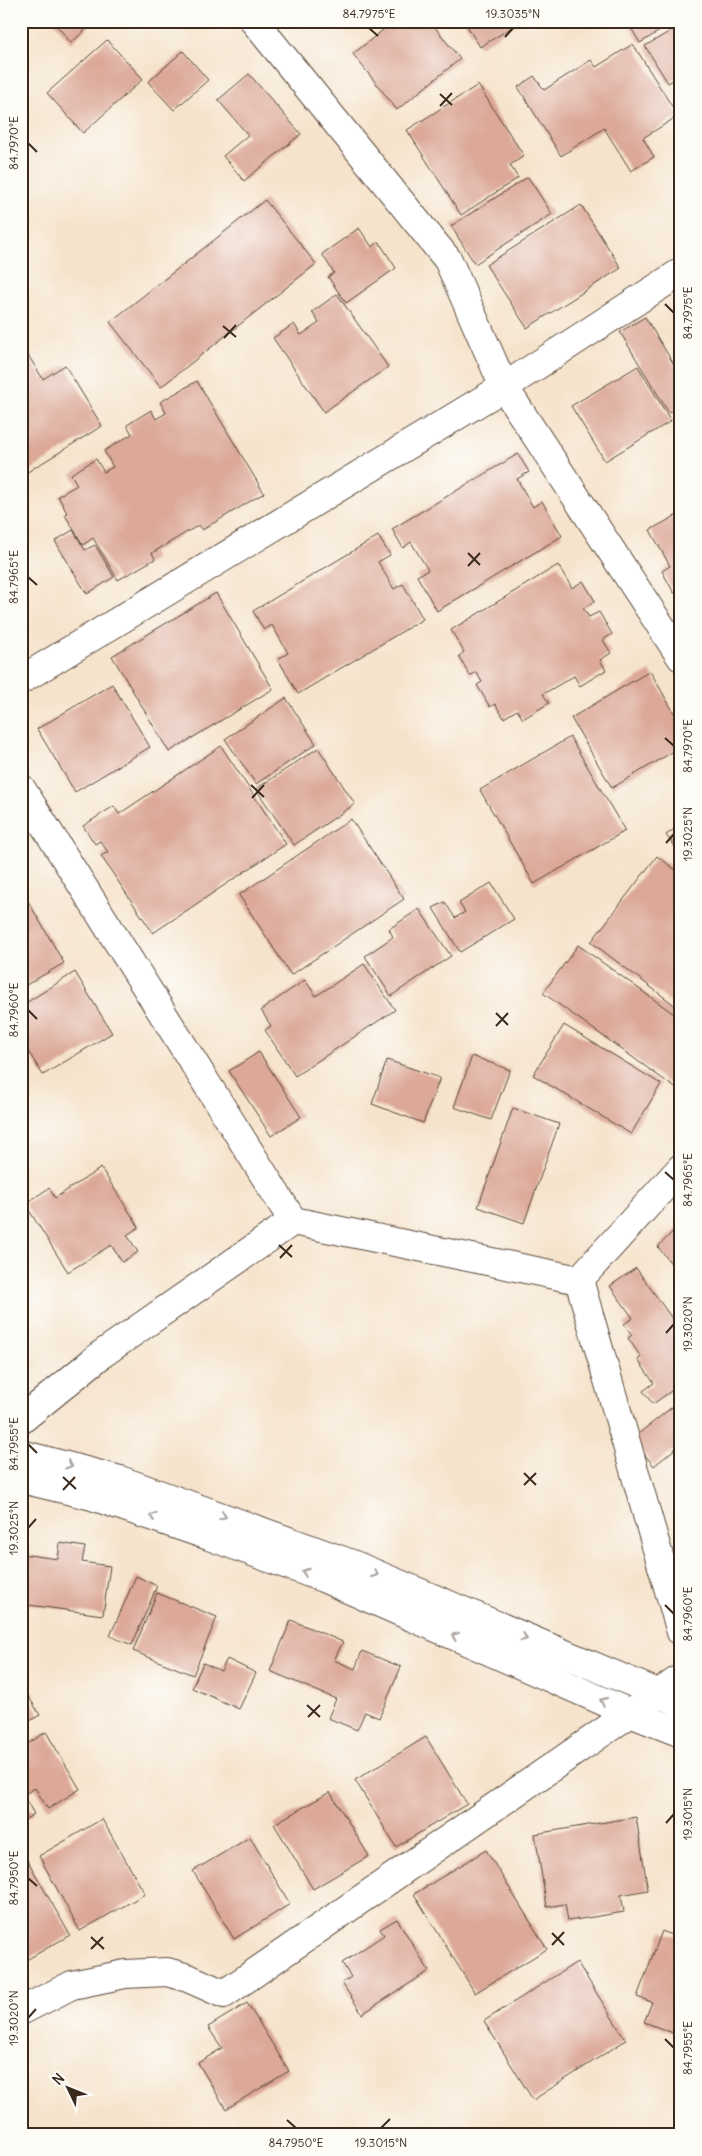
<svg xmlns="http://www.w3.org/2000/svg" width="702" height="2156" viewBox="0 0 702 2156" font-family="Delius,sans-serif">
<rect width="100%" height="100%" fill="#fdfcf7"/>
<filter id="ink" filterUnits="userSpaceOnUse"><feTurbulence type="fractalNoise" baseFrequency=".02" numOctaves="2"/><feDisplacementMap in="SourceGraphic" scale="10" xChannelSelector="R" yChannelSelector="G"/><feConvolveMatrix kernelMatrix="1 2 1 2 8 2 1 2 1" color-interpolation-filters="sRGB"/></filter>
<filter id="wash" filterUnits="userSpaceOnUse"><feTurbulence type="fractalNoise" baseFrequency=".0096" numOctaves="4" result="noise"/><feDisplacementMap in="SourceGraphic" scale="20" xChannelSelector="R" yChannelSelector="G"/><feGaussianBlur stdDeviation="1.12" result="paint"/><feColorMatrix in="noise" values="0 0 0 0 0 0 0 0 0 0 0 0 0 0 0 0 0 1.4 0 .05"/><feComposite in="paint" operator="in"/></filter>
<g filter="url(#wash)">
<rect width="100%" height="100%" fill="#f6e3cc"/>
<g id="blocks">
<!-- building -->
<path fill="#dca898" d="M 53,21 L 95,21 L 71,43 Z
M 394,21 L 430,21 L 460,59 L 397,110 L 353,54 Z
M 464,21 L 522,21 L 480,47 Z
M 627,21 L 676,21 L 640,43 Z
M 681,25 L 681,76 L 668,83 L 645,46 Z
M 107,40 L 143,79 L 83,133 L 47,93 Z
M 633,44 L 678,116 L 643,138 L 654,157 L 631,171 L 604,128 L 561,156 L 518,87 L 534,76 L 544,90 L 591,60 L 596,67 Z
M 183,51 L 208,80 L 174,110 L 148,82 Z
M 249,74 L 301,134 L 244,181 L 223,156 L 248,135 L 218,100 Z
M 478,85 L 524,156 L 510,165 L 518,178 L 461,215 L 407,130 Z
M 528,177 L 552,214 L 475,264 L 451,226 Z
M 265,200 L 316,264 L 161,387 L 110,322 Z
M 581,205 L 621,268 L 527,328 L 486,265 Z
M 359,228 L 372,247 L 379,242 L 396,268 L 346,303 L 328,277 L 334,273 L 322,254 Z
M 337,294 L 388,367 L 324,412 L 273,338 L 294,324 L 301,335 L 319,323 L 312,312 Z
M 645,317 L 681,376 L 681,405 L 669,413 L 620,332 Z
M 21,344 L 43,379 L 65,365 L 102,426 L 21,476 Z
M 638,366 L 671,421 L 605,461 L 571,406 Z
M 197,381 L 264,493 L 202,530 L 199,525 L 152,553 L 155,559 L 118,580 L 93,538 L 83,545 L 65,515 L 67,513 L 58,496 L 77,485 L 71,474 L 96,459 L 104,472 L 113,467 L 104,451 L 132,434 L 127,425 L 151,410 L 156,419 L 166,413 L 160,402 Z
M 518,454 L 529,472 L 517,479 L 533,507 L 542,501 L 562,536 L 437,611 L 417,576 L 428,570 L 411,542 L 403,548 L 392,529 Z
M 681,513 L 681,590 L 674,593 L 662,571 L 670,566 L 650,530 Z
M 73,530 L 85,550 L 95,545 L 114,577 L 87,594 L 55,541 Z
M 378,536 L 390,555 L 378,562 L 394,589 L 403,584 L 423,619 L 298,694 L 278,659 L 288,653 L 272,625 L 264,630 L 253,611 Z
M 558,565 L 572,588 L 583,581 L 595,601 L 583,608 L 589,617 L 599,612 L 612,634 L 603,640 L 611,653 L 600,660 L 606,670 L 580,686 L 574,676 L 543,694 L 549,703 L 523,719 L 517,710 L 504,718 L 495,704 L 490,707 L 477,685 L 482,682 L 476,672 L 470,676 L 459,656 L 464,652 L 451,630 Z
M 216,593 L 273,689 L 169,752 L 112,656 Z
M 650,671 L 681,725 L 681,747 L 612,788 L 571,718 Z
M 112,684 L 150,747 L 75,792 L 37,729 Z
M 286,698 L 316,744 L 256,784 L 225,739 Z
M 570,737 L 625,831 L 534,884 L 480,790 Z
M 221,746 L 286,844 L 153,933 L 101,856 L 108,852 L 100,841 L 95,844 L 83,826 L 114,806 L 119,814 Z
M 318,748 L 355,804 L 294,845 L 256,789 Z
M 351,819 L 404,899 L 291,975 L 239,895 Z
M 681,824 L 681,854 L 666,835 Z
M 657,856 L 681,874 L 681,1010 L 591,942 Z
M 491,883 L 514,919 L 460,952 L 433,908 L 445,902 L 455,918 L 465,912 L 459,903 Z
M 21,889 L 64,963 L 21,988 Z
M 419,909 L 451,956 L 391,996 L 365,956 L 393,937 L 389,929 Z
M 578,945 L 681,1019 L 681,1092 L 543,993 Z
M 364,964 L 395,1010 L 295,1076 L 265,1030 L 271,1026 L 261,1010 L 305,980 L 316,996 Z
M 75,972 L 112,1033 L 43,1075 L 21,1040 L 21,1006 Z
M 564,1025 L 661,1084 L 631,1134 L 533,1075 Z
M 259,1052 L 301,1117 L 271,1136 L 229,1071 Z
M 472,1056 L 510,1070 L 491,1120 L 454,1107 Z
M 387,1060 L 440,1078 L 423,1123 L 372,1104 Z
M 513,1108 L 559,1124 L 524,1223 L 478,1207 Z
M 101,1168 L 139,1227 L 127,1235 L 138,1252 L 122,1262 L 111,1245 L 68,1272 L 25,1204 L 49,1188 L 55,1198 Z
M 681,1223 L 681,1276 L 658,1247 Z
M 636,1268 L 681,1331 L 681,1384 L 653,1404 L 643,1391 L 654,1383 L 638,1360 L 641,1357 L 628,1338 L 632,1335 L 624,1324 L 633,1318 L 610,1286 Z
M 681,1400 L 681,1444 L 654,1466 L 632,1439 Z
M 60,1543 L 85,1547 L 82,1562 L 110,1566 L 103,1615 L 21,1604 L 21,1554 L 58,1559 Z
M 136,1576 L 157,1586 L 132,1645 L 110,1636 Z
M 157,1593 L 217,1617 L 193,1675 L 133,1651 Z
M 291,1620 L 343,1642 L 334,1660 L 355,1669 L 362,1651 L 401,1667 L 379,1718 L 365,1712 L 357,1730 L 328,1718 L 336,1699 L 270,1671 Z
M 227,1659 L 256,1673 L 239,1709 L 192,1688 L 203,1663 L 221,1671 Z
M 21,1684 L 40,1715 L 21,1726 Z
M 46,1732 L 80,1789 L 48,1809 L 35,1788 L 23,1795 L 34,1814 L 21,1822 L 21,1748 Z
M 426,1737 L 467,1804 L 396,1847 L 355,1780 Z
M 330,1792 L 369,1856 L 313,1889 L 274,1824 Z
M 636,1817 L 648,1890 L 621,1895 L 624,1912 L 568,1921 L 565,1904 L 547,1907 L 535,1834 Z
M 102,1819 L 145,1894 L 80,1931 L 39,1856 Z
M 250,1837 L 290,1904 L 234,1939 L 193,1871 Z
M 486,1850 L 547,1949 L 475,1993 L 414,1894 Z
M 25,1856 L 70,1935 L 21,1963 L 21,1858 Z
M 397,1919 L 429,1971 L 362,2014 L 342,1983 L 351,1977 L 342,1963 L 384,1935 L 380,1929 Z
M 662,1931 L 681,1939 L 681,2036 L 644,2022 L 652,2002 L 637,1997 Z
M 577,1962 L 626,2040 L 533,2100 L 484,2021 Z
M 247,2003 L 289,2071 L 226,2109 L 198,2063 L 222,2048 L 208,2027 Z"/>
</g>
</g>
<g filter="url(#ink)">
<use href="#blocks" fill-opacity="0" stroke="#574638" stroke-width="1"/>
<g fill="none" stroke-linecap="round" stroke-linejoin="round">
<defs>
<path id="street" d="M 254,21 L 448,260 L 504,387 L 681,657
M 21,680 L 504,387 L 681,272
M 21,788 L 293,1221
M 579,1280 L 681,1632
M 579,1280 L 681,1168
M 21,1420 L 102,1354 L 293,1221 L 579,1280
M 21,2011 L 72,1985 L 125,1974 L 167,1972 L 188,1978 L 224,1994 L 681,1678"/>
<path id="secondary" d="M 21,1454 L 120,1480 L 352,1564 L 681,1703
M 21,1479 L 92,1496 L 209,1536 L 323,1578 L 630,1713 L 681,1733"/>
</defs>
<!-- street casing -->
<use href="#street" stroke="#574638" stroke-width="30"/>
<!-- secondary casing -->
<use href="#secondary" stroke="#574638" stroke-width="30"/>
<!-- street -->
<use href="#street" stroke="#fff" stroke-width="28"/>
<!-- secondary -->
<use href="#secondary" stroke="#fff" stroke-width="28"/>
</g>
<!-- one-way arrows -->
<defs><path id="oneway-chevron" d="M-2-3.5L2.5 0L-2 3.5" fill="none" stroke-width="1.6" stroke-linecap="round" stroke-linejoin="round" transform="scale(1.25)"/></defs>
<g stroke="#a79f9a">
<use href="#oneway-chevron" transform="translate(69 1465) rotate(16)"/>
<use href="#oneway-chevron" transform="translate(153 1516) rotate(-161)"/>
<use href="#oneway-chevron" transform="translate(223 1516) rotate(19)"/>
<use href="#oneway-chevron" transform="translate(305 1572) rotate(-160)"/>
<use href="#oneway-chevron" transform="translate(375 1574) rotate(23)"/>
<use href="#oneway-chevron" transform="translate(455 1636) rotate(-156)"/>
<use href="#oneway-chevron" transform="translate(524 1638) rotate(23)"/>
<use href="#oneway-chevron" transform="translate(603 1701) rotate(-156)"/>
</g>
</g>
<!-- ticks -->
<path fill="none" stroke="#3b2a1e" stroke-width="2" d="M 369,28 L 378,36M 505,37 L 513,28M 440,94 L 452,105M 440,106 L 452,93M 28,143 L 37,152M 665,304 L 674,313M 223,326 L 236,337M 224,338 L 236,325M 468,553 L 480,565M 468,566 L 480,553M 28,577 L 37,585M 665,738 L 674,746M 251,785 L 264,797M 252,798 L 264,785M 666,843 L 674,834M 28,1010 L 37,1019M 496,1013 L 508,1025M 496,1026 L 508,1013M 665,1172 L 674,1180M 279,1245 L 292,1257M 280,1258 L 292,1245M 666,1333 L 674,1324M 28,1444 L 37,1453M 524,1473 L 536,1485M 63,1477 L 76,1489M 524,1485 L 536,1473M 63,1490 L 75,1477M 28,1528 L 36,1519M 665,1605 L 674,1614M 307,1705 L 320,1717M 308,1717 L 320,1705M 666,1823 L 674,1814M 28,1878 L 37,1886M 552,1933 L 564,1945M 91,1937 L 104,1949M 552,1945 L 564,1932M 91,1949 L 103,1937M 28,2018 L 36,2009M 665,2039 L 674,2048M 287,2120 L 296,2128M 381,2128 L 390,2119"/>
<!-- margin -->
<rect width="702" height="2156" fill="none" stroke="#fdfcf7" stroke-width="55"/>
<!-- north arrow -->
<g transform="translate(68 2088) rotate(313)" stroke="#fdfcf7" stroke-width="4" paint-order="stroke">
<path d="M0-4L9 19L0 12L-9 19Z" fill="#3b2a1e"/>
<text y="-8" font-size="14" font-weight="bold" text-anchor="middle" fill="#3b2a1e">N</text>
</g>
<rect x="28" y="28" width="646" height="2100" fill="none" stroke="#3b2a1e" stroke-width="2"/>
<g font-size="12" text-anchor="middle" fill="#3b2a1e">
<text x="369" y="18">84.7975°E</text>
<text x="513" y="18">19.3035°N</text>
<text transform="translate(14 143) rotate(-90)" y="4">84.7970°E</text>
<text transform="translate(688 313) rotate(-90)" y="4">84.7975°E</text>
<text transform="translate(14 577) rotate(-90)" y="4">84.7965°E</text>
<text transform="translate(688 746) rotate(-90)" y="4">84.7970°E</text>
<text transform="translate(688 834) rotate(-90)" y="4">19.3025°N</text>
<text transform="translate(14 1010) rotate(-90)" y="4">84.7960°E</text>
<text transform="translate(688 1180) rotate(-90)" y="4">84.7965°E</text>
<text transform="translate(688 1324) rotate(-90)" y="4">19.3020°N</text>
<text transform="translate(14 1444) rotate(-90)" y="4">84.7955°E</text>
<text transform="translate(14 1528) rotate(-90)" y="4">19.3025°N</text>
<text transform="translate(688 1614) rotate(-90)" y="4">84.7960°E</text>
<text transform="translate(688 1814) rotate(-90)" y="4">19.3015°N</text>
<text transform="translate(14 1878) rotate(-90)" y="4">84.7950°E</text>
<text transform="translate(14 2018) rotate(-90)" y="4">19.3020°N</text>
<text transform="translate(688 2048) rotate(-90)" y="4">84.7955°E</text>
<text x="296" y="2147">84.7950°E</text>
<text x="381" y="2147">19.3015°N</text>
</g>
</svg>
